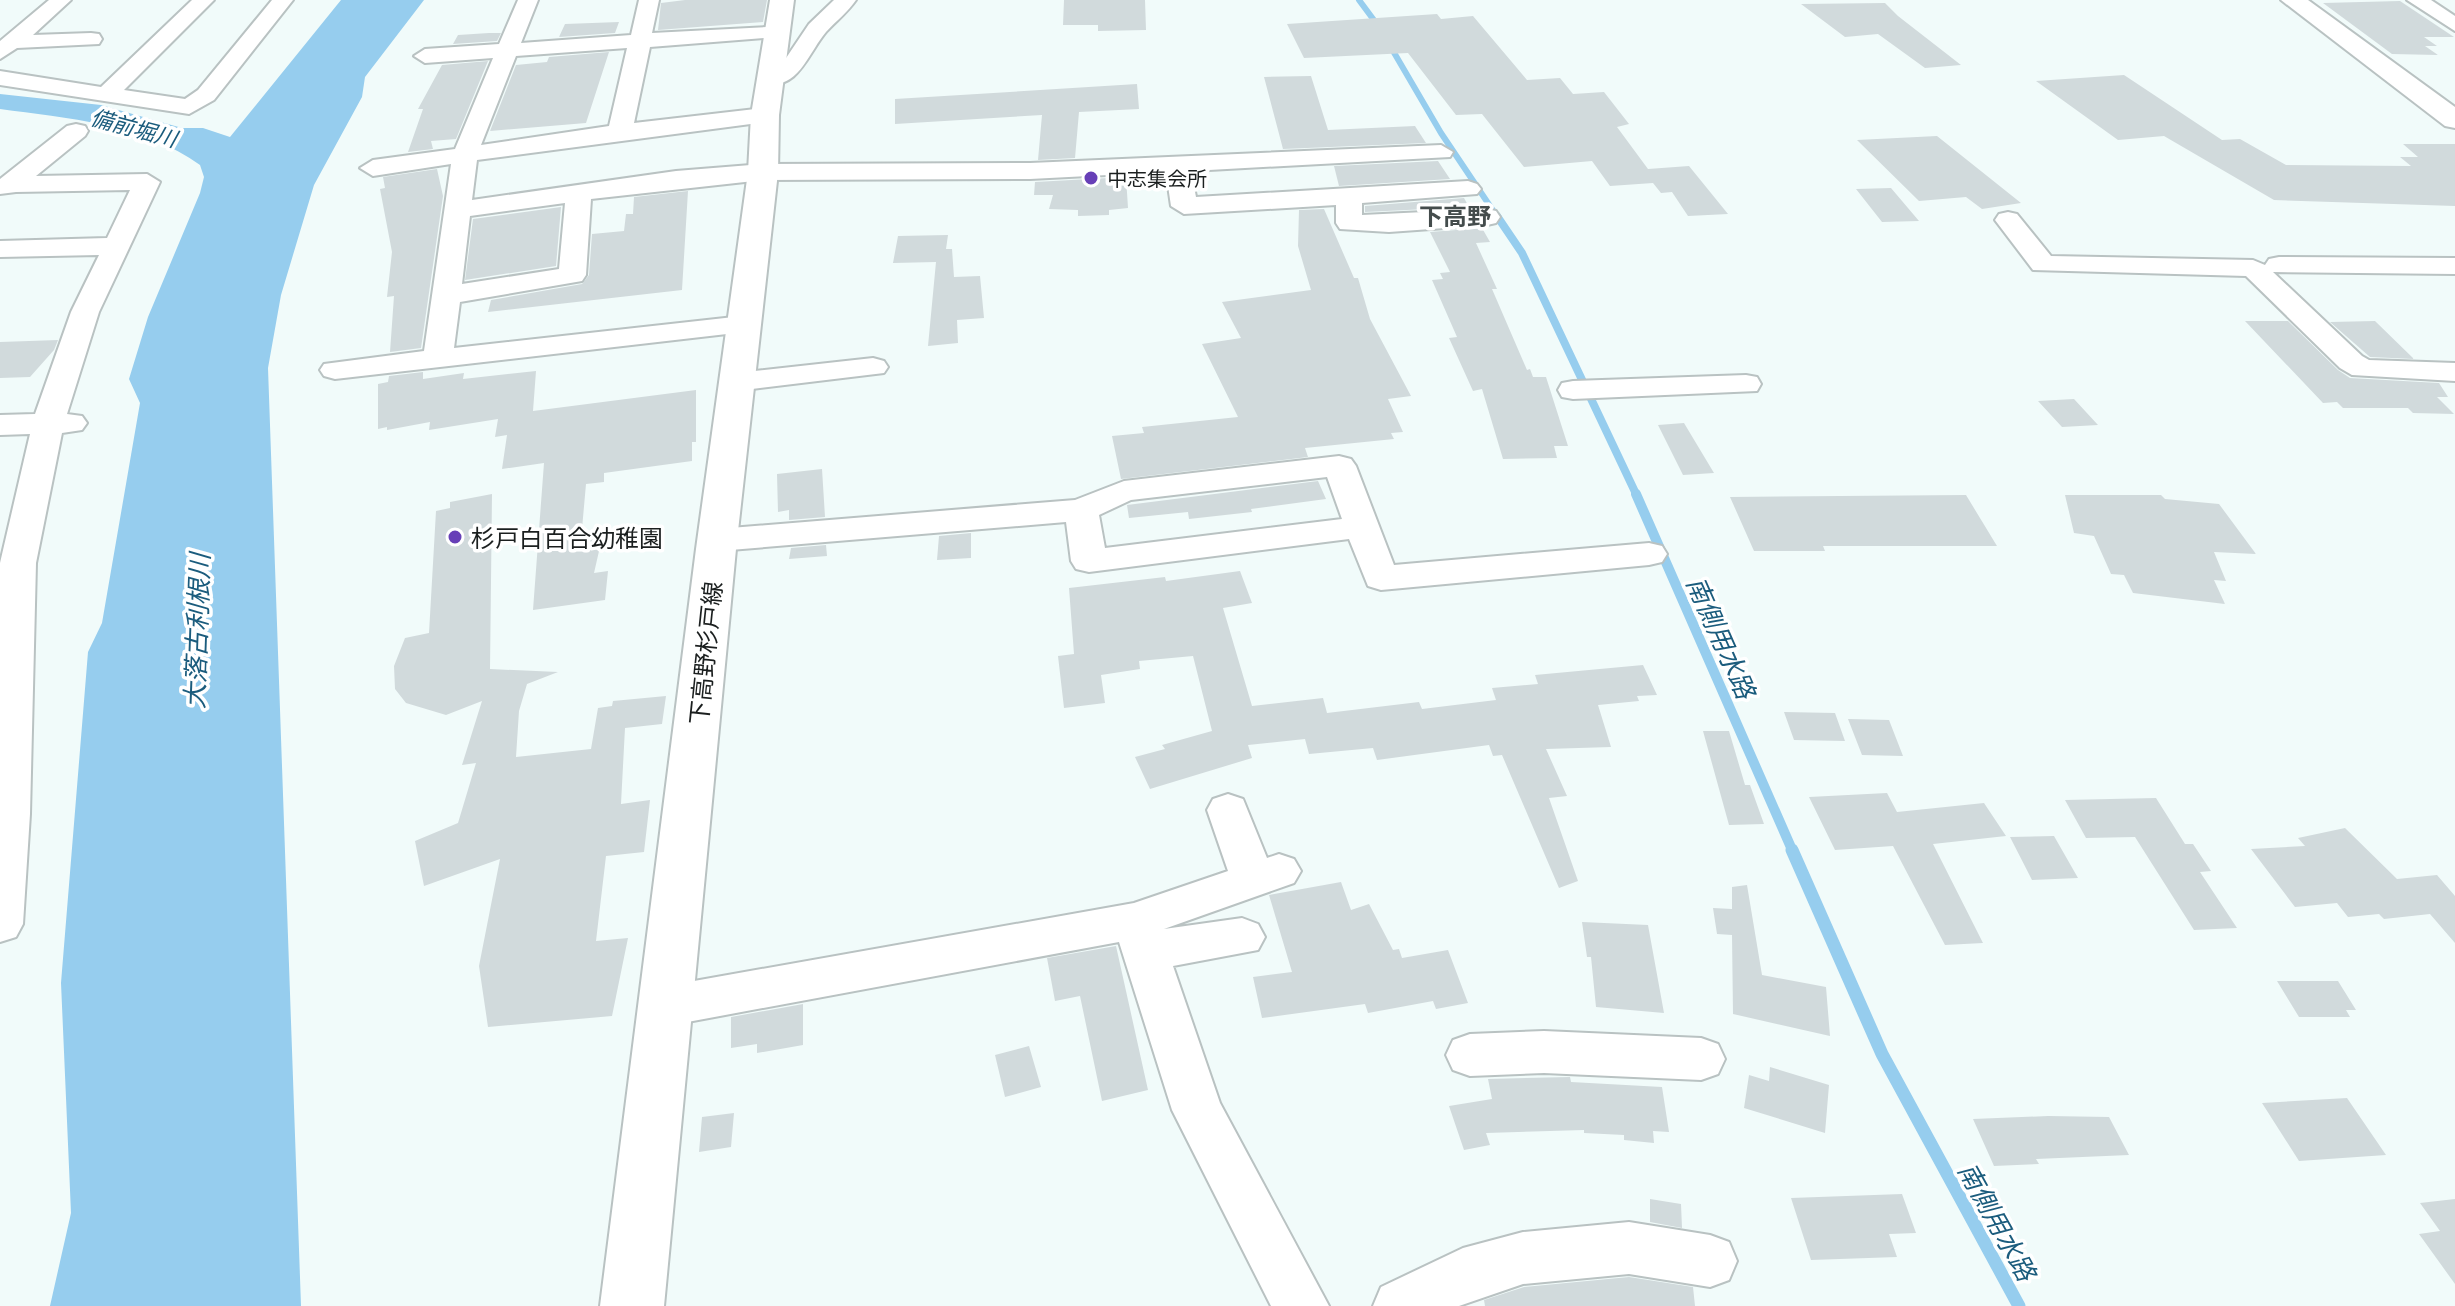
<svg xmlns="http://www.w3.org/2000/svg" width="2455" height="1306" viewBox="0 0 2455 1306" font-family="Barlow,'Noto Sans JP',sans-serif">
<rect width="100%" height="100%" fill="#f1fbfa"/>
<!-- water -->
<path fill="#96cdee" d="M 341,0 L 424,0 L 365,77 L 362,97 L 314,185 L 281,295 L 268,368 L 301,1306 L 50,1306 L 71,1213 L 61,983 L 88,652 L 102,623 L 140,403 L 129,379 L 148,317 L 200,193 L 204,177 L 200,165 C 144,124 66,118 0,109 L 0,94 L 101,105 L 182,128 L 203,128 L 230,137 Z"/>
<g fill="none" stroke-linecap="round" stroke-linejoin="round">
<!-- stream-far3 -->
<path stroke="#96cdee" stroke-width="6" d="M 1359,0 L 1379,27
M 1389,44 L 1441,133 L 1498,218"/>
<!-- stream-far2 -->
<path stroke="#96cdee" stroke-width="8" d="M 1497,216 L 1522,253 L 1637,496"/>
<!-- stream-far1 -->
<path stroke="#96cdee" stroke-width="10" d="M 1636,494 L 1793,852"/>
<!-- stream -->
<path stroke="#96cdee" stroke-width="13" d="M 1792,850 L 1882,1054 L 2019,1306"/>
</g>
<!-- building -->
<path fill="#d1dadc" d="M 685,0 L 767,0 L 763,22 L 658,30 L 661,3 Z
M 1064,0 L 1145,0 L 1146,30 L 1098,31 L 1098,25 L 1063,25 Z
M 2400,1 L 2454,37 L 2424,37 L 2437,46 L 2425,46 L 2438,55 L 2392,54 L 2323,3 Z
M 1885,3 L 1898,16 L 1961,65 L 1925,68 L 1878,34 L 1845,37 L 1801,4 Z
M 1437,14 L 1441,19 L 1473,16 L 1527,80 L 1560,78 L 1573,94 L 1604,92 L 1629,124 L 1617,127 L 1648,169 L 1689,166 L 1728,214 L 1688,216 L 1672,192 L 1661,193 L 1653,183 L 1610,186 L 1592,161 L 1524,167 L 1482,114 L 1456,115 L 1408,53 L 1304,58 L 1287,24 Z
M 619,22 L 615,33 L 559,37 L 565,24 Z
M 489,33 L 501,33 L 497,41 L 453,44 L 458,35 Z
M 609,52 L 586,123 L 490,131 L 516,65 L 547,62 L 549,57 Z
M 488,61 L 456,139 L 431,141 L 433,149 L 408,152 L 423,109 L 418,109 L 442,65 Z
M 2124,75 L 2222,140 L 2240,139 L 2286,165 L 2411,166 L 2400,157 L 2418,157 L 2403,144 L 2455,144 L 2455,206 L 2274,200 L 2164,136 L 2118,140 L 2036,81 Z
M 1311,76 L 1328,130 L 1415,126 L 1426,143 L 1283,149 L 1264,77 Z
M 1137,84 L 1139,109 L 1079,112 L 1075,158 L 1038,160 L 1042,115 L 895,124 L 895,99 Z
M 1937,136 L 2021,203 L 1982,209 L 1966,197 L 1919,201 L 1857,140 Z
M 1438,161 L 1450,179 L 1339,186 L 1334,166 Z
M 437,169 L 443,196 L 421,348 L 390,352 L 394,296 L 387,297 L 392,252 L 380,189 L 385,188 L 383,177 Z
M 1126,177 L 1128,208 L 1109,210 L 1109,215 L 1078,216 L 1078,210 L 1049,209 L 1053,195 L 1034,195 L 1035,182 Z
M 1891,188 L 1919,221 L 1882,222 L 1856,189 Z
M 688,191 L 682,290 L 488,312 L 491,300 L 582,284 L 589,275 L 592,234 L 624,231 L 626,214 L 633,214 L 634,197 Z
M 1464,198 L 1469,207 L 1365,212 L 1365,206 Z
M 561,207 L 556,266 L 465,280 L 473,219 Z
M 1324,209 L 1354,278 L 1358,278 L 1370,319 L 1411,396 L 1388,399 L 1403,432 L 1391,433 L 1394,439 L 1305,448 L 1308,457 L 1121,479 L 1112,436 L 1144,433 L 1142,427 L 1238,417 L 1202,344 L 1241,338 L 1222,302 L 1311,290 L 1298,246 L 1299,210 Z
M 1482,228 L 1490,242 L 1476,243 L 1497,289 L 1492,289 L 1527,370 L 1530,369 L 1533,377 L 1546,377 L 1568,446 L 1554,446 L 1557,458 L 1503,459 L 1482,389 L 1473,391 L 1449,338 L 1457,337 L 1432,280 L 1443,279 L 1440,273 L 1450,272 L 1430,232 Z
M 948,235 L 946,249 L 952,249 L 954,277 L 980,276 L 984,318 L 957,320 L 958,343 L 928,346 L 936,262 L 893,263 L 898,236 Z
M 2245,321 L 2288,321 L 2338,370 L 2350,378 L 2439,383 L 2448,397 L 2437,397 L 2454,414 L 2413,413 L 2408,408 L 2343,408 L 2337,402 L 2323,403 Z
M 2375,321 L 2414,359 L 2370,357 L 2330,322 Z
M 58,340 L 54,350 L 30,377 L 0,378 L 0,342 Z
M 536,371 L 533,411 L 696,390 L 696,442 L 692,442 L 692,461 L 604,473 L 604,482 L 586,484 L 581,540 L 602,538 L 594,573 L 608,571 L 605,600 L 533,610 L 544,463 L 502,469 L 507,435 L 495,437 L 498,419 L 429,430 L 430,422 L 387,430 L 387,427 L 378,429 L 378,384 L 388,382 L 389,376 L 423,372 L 423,379 L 464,373 L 463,379 Z
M 2074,399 L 2098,425 L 2062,427 L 2038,401 Z
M 1684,423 L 1714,473 L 1683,475 L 1658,425 Z
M 822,469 L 825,517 L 789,520 L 789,510 L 778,512 L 777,474 Z
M 1318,481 L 1326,499 L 1251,509 L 1252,512 L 1189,519 L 1188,512 L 1129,518 L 1127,505 Z
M 492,494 L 490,669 L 558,672 L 527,684 L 519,711 L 516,757 L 591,749 L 598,708 L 612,706 L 613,701 L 666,696 L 662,724 L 625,728 L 621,804 L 650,800 L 644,852 L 606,856 L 596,941 L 628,938 L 612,1016 L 488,1027 L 479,966 L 500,859 L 424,886 L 415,841 L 458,823 L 476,763 L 462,765 L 482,701 L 446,715 L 406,703 L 395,689 L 394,666 L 405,638 L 429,633 L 436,511 L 450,508 L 450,502 Z
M 1966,495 L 1997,546 L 1823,546 L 1825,551 L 1754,551 L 1730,497 Z
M 2065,495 L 2161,495 L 2165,499 L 2219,504 L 2256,554 L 2214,552 L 2226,581 L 2214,580 L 2225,604 L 2133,593 L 2124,575 L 2111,574 L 2094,536 L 2074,533 Z
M 971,533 L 971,558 L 937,560 L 939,536 Z
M 826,545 L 827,556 L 789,559 L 791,548 Z
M 1240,571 L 1252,603 L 1223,608 L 1252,706 L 1323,698 L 1327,713 L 1419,702 L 1422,709 L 1496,700 L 1492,688 L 1538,684 L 1535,675 L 1643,665 L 1657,695 L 1637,696 L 1639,701 L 1598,705 L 1611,747 L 1546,749 L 1567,796 L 1549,798 L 1578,881 L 1559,888 L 1502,755 L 1493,756 L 1489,745 L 1377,760 L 1373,748 L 1309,754 L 1305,739 L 1248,745 L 1252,758 L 1150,789 L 1135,757 L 1165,749 L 1162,745 L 1212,731 L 1193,656 L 1139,661 L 1140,669 L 1101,675 L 1105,703 L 1064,708 L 1058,656 L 1074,654 L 1069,588 L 1165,577 L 1166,581 Z
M 1784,712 L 1835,713 L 1845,741 L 1794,740 Z
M 1848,719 L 1889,720 L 1903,756 L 1862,755 Z
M 1703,731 L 1729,731 L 1745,785 L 1750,785 L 1764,824 L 1729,825 Z
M 1887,793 L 1897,812 L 1984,803 L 2006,836 L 1933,844 L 1983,943 L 1945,945 L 1893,846 L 1835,850 L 1809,797 Z
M 2156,798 L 2185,844 L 2193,844 L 2211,871 L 2200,872 L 2237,928 L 2194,930 L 2135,837 L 2086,838 L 2065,800 Z
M 2345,828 L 2397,879 L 2437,875 L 2455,896 L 2455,943 L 2430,914 L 2384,919 L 2379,914 L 2348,917 L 2337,903 L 2295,907 L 2251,849 L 2305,846 L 2298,838 Z
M 2054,836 L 2078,878 L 2032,880 L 2010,837 Z
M 1341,882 L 1351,910 L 1369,904 L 1393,950 L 1399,949 L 1402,958 L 1448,950 L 1468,1003 L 1436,1009 L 1433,1001 L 1368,1013 L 1365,1004 L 1262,1018 L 1253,977 L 1292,972 L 1269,895 Z
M 1747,885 L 1762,975 L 1826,987 L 1830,1036 L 1733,1014 L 1732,935 L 1717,934 L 1713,908 L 1732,909 L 1732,887 Z
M 1582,922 L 1648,925 L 1664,1013 L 1596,1007 L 1591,957 L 1587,957 Z
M 1116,946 L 1148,1090 L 1102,1101 L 1080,996 L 1055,1001 L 1047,958 Z
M 2277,981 L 2338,981 L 2356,1010 L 2346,1010 L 2350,1017 L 2299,1017 Z
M 803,1004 L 803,1045 L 757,1053 L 757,1044 L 731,1048 L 731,1017 Z
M 1029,1046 L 1041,1087 L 1005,1097 L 995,1055 Z
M 1770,1067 L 1829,1085 L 1825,1133 L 1744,1108 L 1749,1075 L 1769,1081 Z
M 1570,1077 L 1571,1082 L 1662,1087 L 1669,1132 L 1653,1131 L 1654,1143 L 1624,1140 L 1624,1135 L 1584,1133 L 1584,1130 L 1486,1133 L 1490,1145 L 1464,1150 L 1449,1106 L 1492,1099 L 1488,1079 Z
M 2347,1098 L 2386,1155 L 2299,1161 L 2262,1103 Z
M 734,1113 L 731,1147 L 699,1152 L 702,1117 Z
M 2048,1116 L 2109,1117 L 2129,1155 L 2036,1159 L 2039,1164 L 1994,1166 L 1973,1119 Z
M 1902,1194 L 1916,1233 L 1889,1234 L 1897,1257 L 1811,1260 L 1791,1198 Z
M 1650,1199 L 1681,1204 L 1682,1228 L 1650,1222 Z
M 2455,1199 L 2455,1284 L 2419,1234 L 2440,1231 L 2420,1203 Z
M 1629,1277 L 1693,1287 L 1695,1306 L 1485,1306 L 1484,1300 L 1524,1287 Z"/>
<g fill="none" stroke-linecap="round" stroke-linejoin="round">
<defs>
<path id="minor" d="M 49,0 L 71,0 L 33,35 L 91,33 L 99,34 L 102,39 L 99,44 L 17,48 L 0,59 L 0,41 Z
M 192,0 L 214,0 L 124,90 L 185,99 L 198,90 L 272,0 L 293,0 L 214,100 L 189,114 L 0,85 L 0,71 L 101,87 Z
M 518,0 L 538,0 L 521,43 L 631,35 L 639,0 L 659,0 L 652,33 L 786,26 L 789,31 L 786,36 L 778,37 L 650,47 L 634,123 L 765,108 L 777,115 L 765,122 L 477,160 L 472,200 L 676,171 L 763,164 L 1030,163 L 1441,145 L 1453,152 L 1450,157 L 1191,171 L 1196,197 L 1468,181 L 1477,184 L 1481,189 L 1477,194 L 1362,203 L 1362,215 L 1487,209 L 1496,211 L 1500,217 L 1496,223 L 1487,225 L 1389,232 L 1340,229 L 1336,223 L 1336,205 L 1184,214 L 1171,206 L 1166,172 L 1030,179 L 763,180 L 591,199 L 586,275 L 582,281 L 460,302 L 454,348 L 743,316 L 753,319 L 758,325 L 753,331 L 335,379 L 324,376 L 320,370 L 324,364 L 424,351 L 451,164 L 373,176 L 360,168 L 373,160 L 455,149 L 493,58 L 425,63 L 414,56 L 425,49 L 499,44 ZM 627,48 L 609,126 L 481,145 L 516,56 ZM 565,203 L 559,269 L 462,284 L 470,216 Z
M 834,0 L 856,0 C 848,12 836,21 826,32 C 808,53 798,92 763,83 L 760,78 L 780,67 L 809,24 Z
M 2407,0 L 2431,0 L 2455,16 L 2455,31 Z
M 76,124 L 85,126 L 88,131 L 85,136 L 36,176 L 147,174 L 160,182 L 99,312 L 67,414 L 82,416 L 87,423 L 82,430 L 62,433 L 36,563 L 30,814 L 23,924 L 16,937 L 0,942 L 0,563 L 30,434 L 0,435 L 0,415 L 35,414 L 71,312 L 99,255 L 0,257 L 0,241 L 107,238 L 130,190 L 16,192 L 0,194 L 0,179 L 67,126 Z
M 2008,212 L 2017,214 L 2051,256 L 2253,260 L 2265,265 L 2269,259 L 2279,257 L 2455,258 L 2455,274 L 2273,272 L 2362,356 L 2369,360 L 2455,363 L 2455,381 L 2352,375 L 2340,368 L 2246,276 L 2033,270 L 1995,220 L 1999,214 Z
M 873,358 L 884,361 L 888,367 L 884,373 L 736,391 L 725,389 L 721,382 L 725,375 L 736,373 Z
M 1746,375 L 1757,377 L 1761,384 L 1757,391 L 1573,399 L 1562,397 L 1558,390 L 1562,383 L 1573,381 Z
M 1339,456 L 1351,459 L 1356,466 L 1394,565 L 1649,543 L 1662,546 L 1667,554 L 1662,562 L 1649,565 L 1381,590 L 1368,586 L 1349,539 L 1089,572 L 1076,569 L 1071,561 L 1066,522 L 718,551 L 706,548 L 701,540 L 706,532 L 718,529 L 1075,500 L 1124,481 ZM 1327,477 L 1342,519 L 1105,548 L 1099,515 L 1131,500 Z
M 1228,794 L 1243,799 L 1267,858 L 1279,854 L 1294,859 L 1301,871 L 1294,883 L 1164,929 L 1242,918 L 1258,924 L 1265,937 L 1258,950 L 1173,966 L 1220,1103 L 1329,1306 L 1271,1306 L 1172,1110 L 1119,942 L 666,1026 L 649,1020 L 642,1006 L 649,992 L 666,986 L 1134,903 L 1228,871 L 1207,810 L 1213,799 Z
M 1544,1031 L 1701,1038 L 1718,1044 L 1725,1059 L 1718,1074 L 1701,1080 L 1544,1073 L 1470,1076 L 1453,1070 L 1446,1055 L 1453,1040 L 1470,1034 Z
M 1629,1222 L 1710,1235 L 1729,1242 L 1737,1261 L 1729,1280 L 1710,1287 L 1629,1274 L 1523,1284 L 1459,1306 L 1373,1306 L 1381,1287 L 1463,1248 L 1523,1232 Z"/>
<path id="tertiary" d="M 2281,0 L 2308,0 L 2455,107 L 2455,128 L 2445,126 Z"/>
<path id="secondary" d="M 770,0 L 794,0 L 779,115 L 778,172 L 736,549 L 664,1306 L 600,1306 L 696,549 L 748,172 L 751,115 Z"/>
</defs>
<!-- minor casing -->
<use href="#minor" stroke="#b9c2c2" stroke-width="4"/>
<!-- tertiary casing -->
<use href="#tertiary" stroke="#b9c2c2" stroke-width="4"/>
<!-- secondary casing -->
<use href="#secondary" stroke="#b9c2c2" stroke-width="4"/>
<!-- minor -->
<use href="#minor" fill="#fff" fill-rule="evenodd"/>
<!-- tertiary -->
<use href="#tertiary" fill="#fff" fill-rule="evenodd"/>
<!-- secondary -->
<use href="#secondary" fill="#fff" fill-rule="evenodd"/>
</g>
<!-- markers -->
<g fill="#673fb7" stroke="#fff" stroke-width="3">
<circle cx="1091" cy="178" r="8"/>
<circle cx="455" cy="537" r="8"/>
</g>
<g text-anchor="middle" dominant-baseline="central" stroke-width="7" stroke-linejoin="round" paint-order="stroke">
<!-- far-poi labels -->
<g font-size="20" fill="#1b1f1f" stroke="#fff" text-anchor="start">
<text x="1107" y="178">中志集会所</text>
</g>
<!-- far-water labels -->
<g font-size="22" font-style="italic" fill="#1b5c7d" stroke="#fff">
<text transform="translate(134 127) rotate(15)">備前堀川</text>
</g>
<!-- far-quarter labels -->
<g font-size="24" font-weight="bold" fill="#444c4c" stroke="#fff">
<text x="1455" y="215">下高野</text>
</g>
<!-- poi labels -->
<g font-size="24" fill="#1b1f1f" stroke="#fff" text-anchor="start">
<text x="471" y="537">杉戸白百合幼稚園</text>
</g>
<!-- street labels -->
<g font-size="24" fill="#1b1f1f" stroke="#fff">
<text transform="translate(705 653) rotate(-84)">下高野杉戸線</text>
</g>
<!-- water labels -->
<g font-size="26" font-style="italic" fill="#1b5c7d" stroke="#fff">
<text transform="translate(196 631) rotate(-88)">大落古利根川</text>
<text transform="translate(1722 637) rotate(66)">南側用水路</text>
<text transform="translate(1998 1221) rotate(61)">南側用水路</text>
</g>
</g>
</svg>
